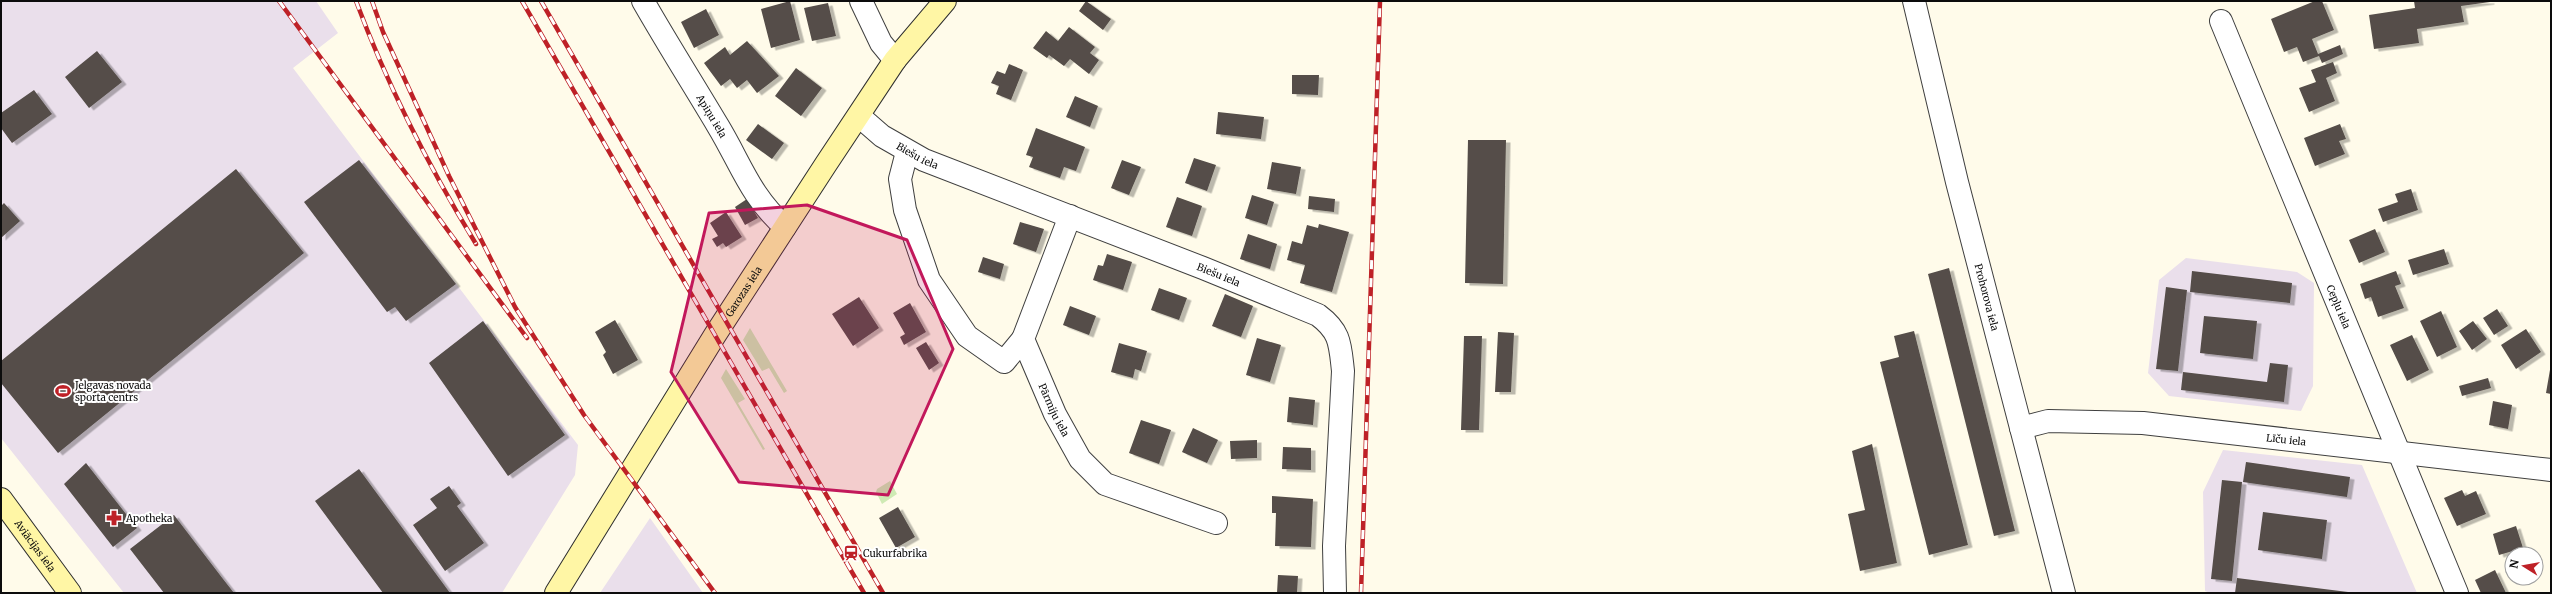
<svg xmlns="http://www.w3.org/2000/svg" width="2552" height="594" viewBox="0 0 2552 594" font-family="Merriweather,serif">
<defs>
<filter id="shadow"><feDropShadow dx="4.5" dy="2.5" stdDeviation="0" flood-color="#0004"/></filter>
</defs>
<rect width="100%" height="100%" fill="#fffbea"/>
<!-- industrial -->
<path fill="#eadfeb" d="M 1,1 L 316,1 L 338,33 L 293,68 L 578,445 L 575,475 L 502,593 L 124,593 L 1,438 Z
M 2186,258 L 2297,272 L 2314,283 L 2313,386 L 2301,411 L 2169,396 L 2148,373 L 2159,280 Z
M 2223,450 L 2362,465 L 2417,593 L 2210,593 L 2205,591 L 2203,492 Z
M 650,518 L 703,593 L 600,593 Z"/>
<!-- green -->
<path fill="#cfeab4" d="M 750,328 L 787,391 L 784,393 L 769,368 L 762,371 L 743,340 Z
M 726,369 L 745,399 L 738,403 L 765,449 L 763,450 L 721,378 Z
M 890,481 L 897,494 L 882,504 L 876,492 L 877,489 Z"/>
<!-- building -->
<path fill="#544d48" filter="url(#shadow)" d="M 790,1 L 800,40 L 771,48 L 761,9 Z
M 1086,1 L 1111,19 L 1103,30 L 1079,11 Z
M 2315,1 L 2322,1 L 2334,30 L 2312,39 L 2318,54 L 2340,45 L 2343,54 L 2322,63 L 2319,56 L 2303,62 L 2297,47 L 2284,52 L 2271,19 Z
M 2414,1 L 2490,1 L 2490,2 L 2461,6 L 2464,22 L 2417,29 L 2419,43 L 2374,49 L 2369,15 L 2415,8 Z
M 828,3 L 836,36 L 812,41 L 804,8 Z
M 706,9 L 719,35 L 694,48 L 681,22 Z
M 1069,27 L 1095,47 L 1090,53 L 1099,60 L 1089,74 L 1070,59 L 1064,66 L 1049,55 L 1047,58 L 1033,48 L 1046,31 L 1058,41 Z
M 747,41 L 779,76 L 757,93 L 747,80 L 737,88 L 730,79 L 721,86 L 704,63 L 725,47 L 730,55 Z
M 97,51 L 122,82 L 89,108 L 65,77 Z
M 2333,62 L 2337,73 L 2326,78 L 2335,101 L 2309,112 L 2299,88 L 2316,82 L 2311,70 Z
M 1009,64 L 1023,70 L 1011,100 L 996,94 L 999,86 L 991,83 L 997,71 L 1005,74 Z
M 796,68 L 822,88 L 801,116 L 775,96 Z
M 1292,75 L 1319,75 L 1318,95 L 1292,94 Z
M 34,90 L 52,114 L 12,143 L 1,128 L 1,113 Z
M 1075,96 L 1098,106 L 1090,127 L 1066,117 Z
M 1218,112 L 1264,117 L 1261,139 L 1216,134 Z
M 758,124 L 784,143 L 772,159 L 746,140 Z
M 2340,124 L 2346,139 L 2339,141 L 2345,154 L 2315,166 L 2304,138 Z
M 1036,128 L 1085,147 L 1076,171 L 1064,167 L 1060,178 L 1029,167 L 1033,157 L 1026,155 Z
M 1468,140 L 1506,140 L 1503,284 L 1465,283 Z
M 1194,158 L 1216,165 L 1207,191 L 1185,183 Z
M 359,160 L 456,284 L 406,321 L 395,307 L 387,312 L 304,202 Z
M 1122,160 L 1141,167 L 1129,195 L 1111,188 Z
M 1272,162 L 1301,167 L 1296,194 L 1267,189 Z
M 236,169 L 304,253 L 58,453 L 1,383 L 1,361 Z
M 2411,189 L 2418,210 L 2383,222 L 2378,209 L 2398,202 L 2395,194 Z
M 1252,195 L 1274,202 L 1267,225 L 1245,218 Z
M 1309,196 L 1335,199 L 1334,212 L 1308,209 Z
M 1177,197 L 1202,206 L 1192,236 L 1166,227 Z
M 747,199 L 758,218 L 745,225 L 735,207 Z
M 4,203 L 20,221 L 1,238 L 1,206 Z
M 726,212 L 742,237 L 726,247 L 723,243 L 717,247 L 712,239 L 718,236 L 710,223 Z
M 1020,222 L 1044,229 L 1036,252 L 1013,244 Z
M 1319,224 L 1349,232 L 1332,292 L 1300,283 L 1305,265 L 1287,260 L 1292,241 L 1302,244 L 1307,225 L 1318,228 Z
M 2375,229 L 2385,252 L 2359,263 L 2349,240 Z
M 1248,234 L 1277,244 L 1270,269 L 1240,259 Z
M 2444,249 L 2449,264 L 2413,275 L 2408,260 Z
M 1107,254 L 1132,262 L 1123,290 L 1093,280 L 1098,265 L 1103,266 Z
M 983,257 L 1004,264 L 1000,279 L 978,272 Z
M 1949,268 L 2015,531 L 1994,536 L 1928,274 Z
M 2192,271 L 2292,283 L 2290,303 L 2190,292 Z
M 2396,271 L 2401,284 L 2395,286 L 2404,308 L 2378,317 L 2371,297 L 2365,299 L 2360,284 Z
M 2166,287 L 2187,290 L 2178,371 L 2156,369 Z
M 1159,288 L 1187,298 L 1179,320 L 1151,310 Z
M 1225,294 L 1253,306 L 1241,337 L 1212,326 Z
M 859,297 L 879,328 L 853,346 L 832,314 Z
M 910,303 L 926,332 L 904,345 L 900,337 L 905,334 L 893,313 Z
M 1070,306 L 1096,316 L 1089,335 L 1063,325 Z
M 2497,309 L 2508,326 L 2494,335 L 2483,318 Z
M 2441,311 L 2457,347 L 2437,357 L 2420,321 Z
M 2204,316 L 2257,321 L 2253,359 L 2200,353 Z
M 615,320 L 638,360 L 613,374 L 603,355 L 606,352 L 595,332 Z
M 483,321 L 565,435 L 508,476 L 429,363 Z
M 2473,321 L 2487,339 L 2472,350 L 2459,331 Z
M 2526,329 L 2541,352 L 2516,369 L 2501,345 Z
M 1914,331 L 1968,545 L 1929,555 L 1880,362 L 1899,357 L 1894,336 Z
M 1498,332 L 1514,333 L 1511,392 L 1495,392 Z
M 2412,335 L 2429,370 L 2407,381 L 2390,345 Z
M 1464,336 L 1482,336 L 1479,430 L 1461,430 Z
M 1257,338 L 1281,345 L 1270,382 L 1246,375 Z
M 926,342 L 939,363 L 929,370 L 916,348 Z
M 1119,343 L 1147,351 L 1141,371 L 1135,369 L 1133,378 L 1111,372 Z
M 2270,363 L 2288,365 L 2284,402 L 2181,390 L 2183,372 L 2267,382 Z
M 2551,364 L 2551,394 L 2546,393 Z
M 2488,378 L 2491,388 L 2462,396 L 2459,386 Z
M 1289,397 L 1315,400 L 1313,425 L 1287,422 Z
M 2493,401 L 2512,405 L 2508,429 L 2489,425 Z
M 1141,420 L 1171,430 L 1159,464 L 1129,453 Z
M 1193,428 L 1218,440 L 1207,463 L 1182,452 Z
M 1257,440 L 1257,458 L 1231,459 L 1230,441 Z
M 1872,444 L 1897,563 L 1860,571 L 1848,514 L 1865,510 L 1852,451 Z
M 1283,447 L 1311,448 L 1311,470 L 1282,469 Z
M 2246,462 L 2350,477 L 2347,497 L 2243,482 Z
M 86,463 L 137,528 L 113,547 L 64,484 Z
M 359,469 L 450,593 L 383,593 L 315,501 Z
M 2222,480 L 2242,482 L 2232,581 L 2211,579 Z
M 449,486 L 461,503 L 457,506 L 484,543 L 445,571 L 413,525 L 437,508 L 430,499 Z
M 2462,490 L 2465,496 L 2476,491 L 2486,514 L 2457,526 L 2444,498 Z
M 1272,496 L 1313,499 L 1311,547 L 1275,546 L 1276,513 L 1272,513 Z
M 898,507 L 915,537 L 896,548 L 879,518 Z
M 2263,512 L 2327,520 L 2322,559 L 2258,550 Z
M 174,515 L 223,579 L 234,593 L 164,593 L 130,549 Z
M 2516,526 L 2523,548 L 2499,555 L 2493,534 Z
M 2495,570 L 2506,593 L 2481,593 L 2475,580 Z
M 1278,575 L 1298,576 L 1297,593 L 1277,593 Z
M 2237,578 L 2348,592 L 2348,593 L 2235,593 Z"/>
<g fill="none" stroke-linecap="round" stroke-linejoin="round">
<defs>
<g id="minor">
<path id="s1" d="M 643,1 C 667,43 693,84 718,126 C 741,164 750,196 785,227"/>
<path d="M 861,1 L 881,43 L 895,60"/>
<path id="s2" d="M 1914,1 L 1957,182 L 2064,593"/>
<path id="s3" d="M 2221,21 L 2457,593"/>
<path id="s4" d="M 859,116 L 882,136 L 924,160 L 1203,268 L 1318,315 C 1341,332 1340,345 1343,371 L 1334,546 L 1335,593"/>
<path d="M 907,152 L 900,179 L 905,210 L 929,280 L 967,336 L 1004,362 L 1023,339"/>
<path id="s5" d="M 1070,216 L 1023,339 L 1055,414 L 1080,459 L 1105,484 L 1216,523"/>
<path id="s6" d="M 2021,428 L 2048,421 L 2143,423 L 2551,470"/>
</g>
<g id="secondary">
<path id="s7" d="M 1,499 L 70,593"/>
<path id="s8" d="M 556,593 L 715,335 L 826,164 L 895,60 L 945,1"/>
</g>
</defs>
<!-- minor casing -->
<use href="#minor" stroke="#3f3f3f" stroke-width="24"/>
<!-- secondary casing -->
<use href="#secondary" stroke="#2e2e2e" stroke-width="24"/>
<!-- minor -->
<use href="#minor" stroke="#fff" stroke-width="22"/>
<!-- secondary -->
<use href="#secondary" stroke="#fff6a5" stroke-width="22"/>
<defs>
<path id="rail" d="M 279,1 L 527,338
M 356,1 C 388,87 429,167 476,244
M 372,1 L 383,32 L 449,176 L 515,307 L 584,415 L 715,593
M 522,1 L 864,593
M 541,1 L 883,593
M 1361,593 L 1380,1"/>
</defs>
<!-- rail casing -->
<use href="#rail" stroke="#be2127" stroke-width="4.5"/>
<!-- rail -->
<use href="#rail" stroke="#fff" stroke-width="3" stroke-dasharray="9" stroke-linecap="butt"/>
</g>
<!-- marked area -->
<path fill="#c2185b" fill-opacity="0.2" stroke="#c2185b" stroke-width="3" stroke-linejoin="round" d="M 807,205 L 907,240 L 953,349 L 888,495 L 739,482 L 671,372 L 709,213 Z"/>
<!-- icons -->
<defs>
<symbol id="stadium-bare" viewBox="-9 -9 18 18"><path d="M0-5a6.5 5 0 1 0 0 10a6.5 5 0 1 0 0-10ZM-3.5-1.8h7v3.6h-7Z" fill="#be2127" stroke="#fff" stroke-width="2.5" paint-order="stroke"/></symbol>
<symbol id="pharmacy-bare" viewBox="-9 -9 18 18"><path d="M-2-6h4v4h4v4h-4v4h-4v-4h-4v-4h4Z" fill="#be2127" stroke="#fff" stroke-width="2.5" paint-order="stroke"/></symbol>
<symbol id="station-bare" viewBox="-9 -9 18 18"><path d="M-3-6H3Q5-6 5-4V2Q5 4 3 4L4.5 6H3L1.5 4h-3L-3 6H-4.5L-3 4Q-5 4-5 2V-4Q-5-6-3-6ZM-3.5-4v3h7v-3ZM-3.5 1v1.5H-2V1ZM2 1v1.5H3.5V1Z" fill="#be2127" stroke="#fff" stroke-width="2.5" paint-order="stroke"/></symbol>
</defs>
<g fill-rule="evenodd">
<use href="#stadium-bare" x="52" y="380" width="22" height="22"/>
<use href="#pharmacy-bare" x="103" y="507" width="22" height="22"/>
<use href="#station-bare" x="840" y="542" width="22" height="22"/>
</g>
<g text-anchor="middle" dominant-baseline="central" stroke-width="4" stroke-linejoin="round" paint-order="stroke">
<!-- street labels -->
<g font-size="10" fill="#0c0c0c" stroke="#fff">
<text stroke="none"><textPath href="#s1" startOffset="134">Apiņu iela</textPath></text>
<text stroke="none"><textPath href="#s4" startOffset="71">Biešu iela</textPath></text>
<text stroke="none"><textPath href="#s4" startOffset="395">Biešu iela</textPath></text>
<text stroke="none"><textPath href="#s8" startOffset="355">Garozas iela</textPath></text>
<text stroke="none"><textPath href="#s2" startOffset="305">Prohorova iela</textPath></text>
<text stroke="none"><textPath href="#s3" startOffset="309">Cepļu iela</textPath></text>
<text stroke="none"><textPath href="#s5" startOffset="209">Pārmiju iela</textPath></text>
<text stroke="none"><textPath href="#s6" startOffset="267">Līču iela</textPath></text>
<text stroke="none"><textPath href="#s7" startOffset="58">Aviācijas iela</textPath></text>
</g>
<!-- poi labels -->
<g font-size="10" fill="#0c0c0c" stroke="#fff" text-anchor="start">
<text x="75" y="385">Jelgavas novada<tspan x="75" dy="12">sporta centrs</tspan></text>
<text x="126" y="518">Apotheka</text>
<text x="863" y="553">Cukurfabrika</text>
</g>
</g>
<!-- border -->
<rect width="2552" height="594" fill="none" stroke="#0c0c0c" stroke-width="4"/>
<!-- north arrow -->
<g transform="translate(2524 566) rotate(281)"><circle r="19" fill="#ffffff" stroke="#9e9e9e"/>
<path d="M0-3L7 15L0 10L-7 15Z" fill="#be2127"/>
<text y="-6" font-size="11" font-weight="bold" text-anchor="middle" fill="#0c0c0c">N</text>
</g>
</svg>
